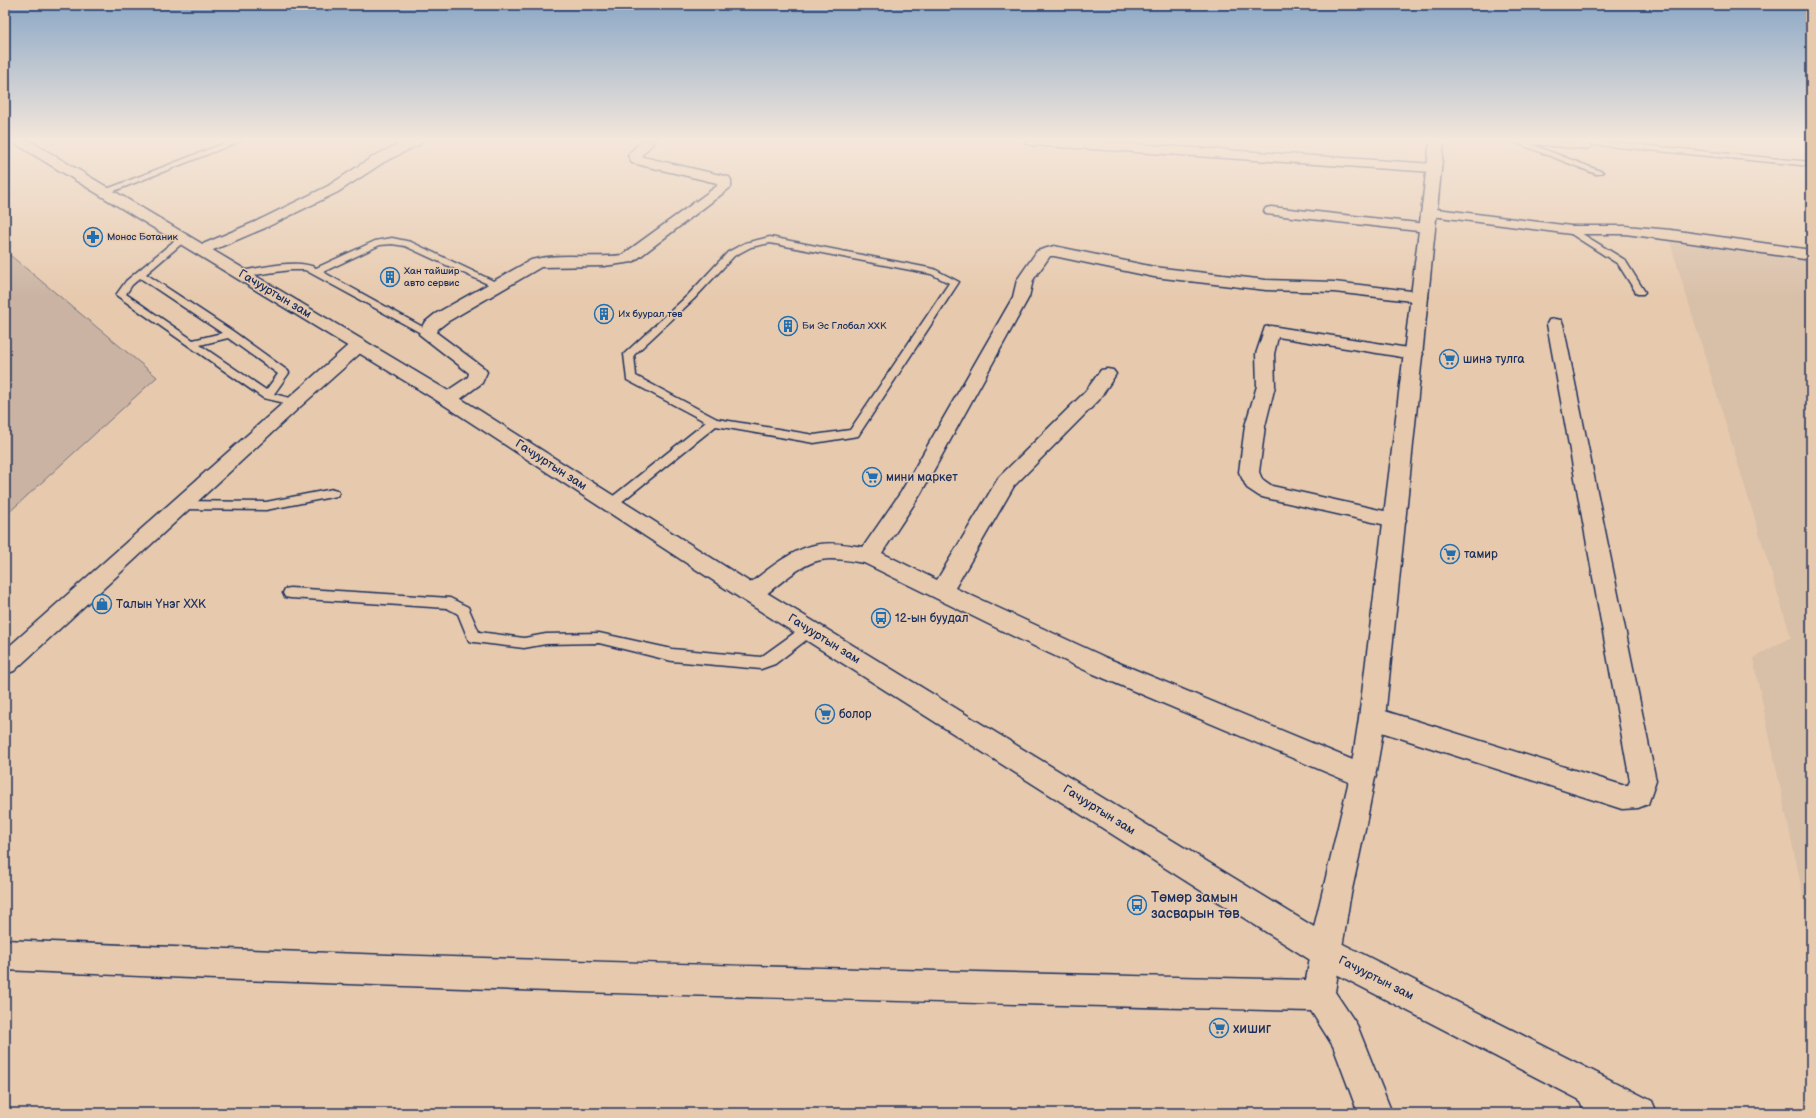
<svg xmlns="http://www.w3.org/2000/svg" width="1816" height="1118" viewBox="0 0 1816 1118" font-family="'Balsamiq Sans',sans-serif">
<rect width="100%" height="100%" fill="#e7caae"/>
<filter id="ink" filterUnits="userSpaceOnUse"><feTurbulence type="fractalNoise" baseFrequency=".025" numOctaves="2"/><feDisplacementMap in="SourceGraphic" scale="8" xChannelSelector="R" yChannelSelector="G"/><feConvolveMatrix kernelMatrix="1 2 1 2 8 2 1 2 1" color-interpolation-filters="sRGB"/></filter>
<g filter="url(#ink)">
<!-- built -->
<path fill="#d8bfa8" d="M 1670,242 L 1811,261 L 1811,933 L 1753,658 L 1791,637 Z"/>
<!-- green -->
<path fill="#cab3a2" stroke="#727180" d="M 5,251 L 157,377 L 5,516 Z"/>
<g fill="none" stroke-linecap="round" stroke-linejoin="round">
<defs>
<path id="service" d="M 230,141 L 241,141 L 109,193 L 106,194 L 102,191 Z
M 1512,141 L 1549,141 L 1590,145 L 1591,147 L 1587,149 L 1530,144 L 1603,172 L 1599,174 L 1596,174 Z
M 1573,141 L 1600,141 L 1811,162 L 1811,166 L 1577,143 Z
M 1571,227 L 1625,260 L 1645,292 L 1643,294 L 1637,294 L 1618,264 L 1568,232 L 1567,230 Z
M 183,235 L 186,236 L 187,238 L 186,240 L 146,274 L 234,332 L 288,371 L 289,373 L 274,394 L 298,400 L 300,402 L 298,404 L 294,405 L 263,398 L 116,295 L 126,281 L 180,236 ZM 140,278 L 222,333 L 193,340 L 126,294 L 132,285 ZM 228,338 L 278,374 L 266,390 L 200,345 Z
M 770,237 L 934,269 L 959,282 L 858,436 L 814,443 L 716,426 L 615,507 L 607,507 L 605,504 L 607,501 L 706,422 L 627,380 L 624,354 L 688,295 L 728,252 L 745,243 ZM 770,243 L 931,274 L 949,283 L 850,430 L 814,435 L 717,419 L 636,376 L 634,355 L 694,299 L 734,256 L 751,247 Z
M 392,238 L 411,242 L 502,285 L 497,288 L 494,287 L 405,246 L 392,244 L 380,245 L 323,272 L 432,332 L 433,334 L 428,337 L 305,270 L 290,270 L 241,277 L 236,274 L 241,271 C 261,268 298,258 316,268 L 375,241 Z
M 333,489 L 337,490 L 339,493 L 337,496 L 266,510 L 181,509 L 177,508 L 175,505 L 177,502 L 181,501 L 266,502 Z
M 290,588 L 450,598 L 468,607 L 479,632 L 524,638 L 546,634 L 599,633 L 672,649 L 761,657 L 804,626 L 809,625 L 814,626 L 816,630 L 814,634 L 775,664 L 761,669 L 672,661 L 599,643 L 546,644 L 524,648 L 474,642 L 469,641 L 458,614 L 447,608 L 290,598 L 285,597 L 283,593 L 285,589 Z
M 1585,1081 L 1592,1084 L 1606,1113 L 1585,1113 L 1575,1091 L 1578,1084 Z"/>
<path id="minor" d="M 405,141 L 422,141 L 420,144 L 384,162 L 338,192 L 265,228 L 206,253 L 201,255 L 196,253 L 193,250 L 196,247 L 255,222 L 328,186 L 374,156 Z
M 641,141 L 655,141 L 642,155 L 643,157 L 729,177 L 731,180 L 731,187 L 633,262 L 604,266 L 541,267 L 447,322 L 438,329 L 437,333 L 484,368 L 487,372 L 482,383 L 455,403 L 448,405 L 441,403 L 439,399 L 441,395 L 468,377 L 469,373 L 419,334 L 424,323 L 435,314 L 531,260 C 561,252 592,259 622,255 L 717,186 L 717,183 L 632,163 L 628,155 Z
M 1025,141 L 1089,141 L 1434,164 L 1439,165 L 1441,168 L 1439,171 L 1434,172 L 1032,145 L 1027,144 Z
M 1271,207 L 1427,224 L 1432,225 L 1434,228 L 1432,231 L 1427,232 L 1266,214 L 1264,211 L 1266,208 Z
M 1429,208 L 1571,226 L 1625,226 L 1671,230 L 1811,250 L 1811,260 L 1671,240 L 1625,234 L 1571,234 L 1424,215 L 1422,212 L 1424,209 Z
M 1054,246 L 1154,267 L 1266,280 L 1334,282 L 1420,292 L 1426,294 L 1428,297 L 1426,300 L 1420,302 L 1334,292 L 1266,290 L 1154,277 L 1054,256 L 1050,256 L 1033,280 L 1029,297 L 920,495 L 882,553 L 937,580 L 999,477 L 1085,392 L 1101,370 L 1107,369 L 1113,370 L 1116,374 L 1099,400 L 1014,486 L 955,588 L 1107,658 L 1372,768 L 1376,776 L 1372,784 L 1363,788 L 1354,784 L 1089,672 L 1019,639 L 864,563 C 850,561 835,557 821,560 C 800,564 776,587 759,600 L 751,602 L 743,600 L 740,594 L 743,588 C 766,572 791,548 820,544 C 835,542 849,545 863,547 L 901,492 L 1013,297 L 1017,280 L 1037,251 Z
M 1555,319 L 1561,320 L 1563,324 L 1656,781 L 1648,804 L 1638,808 L 1622,809 L 1372,729 L 1363,725 L 1359,718 L 1363,711 L 1372,707 L 1622,785 L 1628,785 L 1630,781 L 1547,324 L 1549,320 Z
M 1271,326 L 1414,349 L 1420,350 L 1423,354 L 1420,358 L 1414,359 L 1278,337 L 1274,354 L 1275,386 L 1265,426 L 1259,472 L 1262,479 L 1272,486 L 1402,515 L 1406,520 L 1402,525 L 1395,527 L 1266,498 L 1259,496 L 1247,488 L 1239,472 L 1245,426 L 1257,386 L 1256,354 L 1265,327 Z
M 1326,937 L 1337,941 L 1341,952 L 1335,992 L 1357,1025 L 1392,1113 L 1358,1113 L 1333,1046 L 1311,1011 C 875,1001 440,990 5,970 L 5,940 C 439,959 872,970 1306,980 L 1311,952 L 1315,941 Z"/>
<path id="tertiary" d="M 1430,141 L 1444,141 L 1385,718 C 1376,777 1364,836 1351,894 C 1346,916 1345,944 1337,963 L 1326,967 L 1315,963 L 1311,952 L 1315,923 L 1350,776 L 1359,718 Z"/>
<path id="secondary" d="M 359,340 L 365,341 L 368,345 L 365,349 L 301,406 L 14,671 L 5,674 L 5,650 L 353,341 Z"/>
<path id="trunk" d="M 15,141 L 30,141 L 455,395 L 759,588 L 1337,941 L 1652,1101 L 1657,1113 L 1605,1113 L 1315,963 L 743,600 L 441,403 L 16,144 Z"/>
</defs>
<!-- service casing -->
<use href="#service" stroke="#1b2f5e" stroke-width="3"/>
<!-- minor casing -->
<use href="#minor" stroke="#1b2f5e" stroke-width="3"/>
<!-- tertiary casing -->
<use href="#tertiary" stroke="#1b2f5e" stroke-width="3"/>
<!-- secondary casing -->
<use href="#secondary" stroke="#1b2f5e" stroke-width="3"/>
<!-- trunk casing -->
<use href="#trunk" stroke="#1b2f5e" stroke-width="3"/>
<!-- service -->
<use href="#service" fill="#e7caae" fill-rule="evenodd"/>
<!-- minor -->
<use href="#minor" fill="#e7caae" fill-rule="evenodd"/>
<!-- tertiary -->
<use href="#tertiary" fill="#e7caae" fill-rule="evenodd"/>
<!-- secondary -->
<use href="#secondary" fill="#e7caae" fill-rule="evenodd"/>
<!-- trunk -->
<use href="#trunk" fill="#e7caae" fill-rule="evenodd"/>
</g>
</g>
<!-- sky -->
<linearGradient id="sky" x2="0" y2="1"><stop stop-color="#8ba8c6"/><stop offset="0.47" stop-color="#f4e7db"/><stop offset="1" stop-color="#f4e7db" stop-opacity="0"/></linearGradient>
<rect width="1816" height="297" fill="url(#sky)"/>
<!-- icons -->
<defs>
<symbol id="pharmacy-ring" viewBox="-11 -11 22 22"><circle r="9.5" fill="#e7caae" stroke="#1f6fb2" stroke-width="1.5"/><path d="M-2-6h4v4h4v4h-4v4h-4v-4h-4v-4h4Z" fill="#1f6fb2"/></symbol>
<symbol id="building-ring" viewBox="-11 -11 22 22"><circle r="9.5" fill="#e7caae" stroke="#1f6fb2" stroke-width="1.5"/><path d="M-4-6H4V6H1V3H-1V6H-4ZM-2.5-4.3h1.7v1.8h-1.7ZM.8-4.3h1.7v1.8H.8ZM-2.5-1h1.7V.8h-1.7ZM.8-1h1.7V.8H.8Z" fill="#1f6fb2"/></symbol>
<symbol id="supermarket-ring" viewBox="-11 -11 22 22"><circle r="9.5" fill="#e7caae" stroke="#1f6fb2" stroke-width="1.5"/><path d="M-6-5.5h2.5l.6 2H6L4.5 2H-2.5L-4.4-4H-6ZM-1.5 3.2a1.3 1.3 0 1 0 .1 0ZM3 3.2a1.3 1.3 0 1 0 .1 0Z" fill="#1f6fb2"/></symbol>
<symbol id="shop-ring" viewBox="-11 -11 22 22"><circle r="9.5" fill="#e7caae" stroke="#1f6fb2" stroke-width="1.5"/><path d="M-5-2.5h2.3a2.7 3.5 0 0 1 5.4 0H5L5.5 6h-11ZM-1.5-2.5h3a1.5 2.3 0 0 0-3 0Z" fill="#1f6fb2"/></symbol>
<symbol id="bus-ring" viewBox="-11 -11 22 22"><circle r="9.5" fill="#e7caae" stroke="#1f6fb2" stroke-width="1.5"/><path d="M-5-6H5V4H4V6H2V4H-2V6H-4V4H-5ZM-3.5-4V0h7V-4ZM-3.5 1.2v1.5H-2V1.2ZM2 1.2v1.5H3.5V1.2Z" fill="#1f6fb2"/></symbol>
</defs>
<g fill-rule="evenodd">
<use href="#pharmacy-ring" x="82" y="226" width="22" height="22"/>
<use href="#building-ring" x="379" y="266" width="22" height="22"/>
<use href="#building-ring" x="593" y="303" width="22" height="22"/>
<use href="#building-ring" x="777" y="315" width="22" height="22"/>
<use href="#supermarket-ring" x="1438" y="348" width="22" height="22"/>
<use href="#supermarket-ring" x="861" y="466" width="22" height="22"/>
<use href="#supermarket-ring" x="1439" y="543" width="22" height="22"/>
<use href="#shop-ring" x="91" y="593" width="22" height="22"/>
<use href="#bus-ring" x="870" y="607" width="22" height="22"/>
<use href="#supermarket-ring" x="814" y="703" width="22" height="22"/>
<use href="#bus-ring" x="1126" y="894" width="22" height="22"/>
<use href="#supermarket-ring" x="1208" y="1017" width="22" height="22"/>
</g>
<g text-anchor="middle" dominant-baseline="central" stroke-width="3" stroke-linejoin="round" paint-order="stroke">
<!-- far-poi labels -->
<g font-size="10" fill="#1b2f5e" stroke="#e7caae" text-anchor="start">
<text x="107" y="237">Монос Ботаник</text>
<text x="404" y="271">Хан тайшир<tspan x="404" dy="12">авто сервис</tspan></text>
<text x="618" y="314">Их буурал төв</text>
<text x="802" y="326">Би Эс Глобал ХХК</text>
</g>
<!-- street labels -->
<g font-size="12" fill="#1b2f5e" stroke="#e7caae">
<text transform="translate(275 294) rotate(31)">Гачууртын зам</text>
<text transform="translate(551 465) rotate(33)">Гачууртын зам</text>
<text transform="translate(824 639) rotate(32)">Гачууртын зам</text>
<text transform="translate(1099 810) rotate(32)">Гачууртын зам</text>
<text transform="translate(1376 978) rotate(27)">Гачууртын зам</text>
</g>
<!-- poi labels -->
<g font-size="12" fill="#1b2f5e" stroke="#e7caae" text-anchor="start">
<text x="1463" y="359">шинэ тулга</text>
<text x="886" y="477">мини маркет</text>
<text x="1464" y="554">тамир</text>
<text x="116" y="604">Талын Үнэг ХХК</text>
<text x="895" y="618">12-ын буудал</text>
<text x="839" y="714">болор</text>
</g>
<!-- near-poi labels -->
<g font-size="14" fill="#1b2f5e" stroke="#e7caae" text-anchor="start">
<text x="1151" y="897">Төмөр замын<tspan x="1151" dy="16">засварын төв</tspan></text>
<text x="1233" y="1028">хишиг</text>
</g>
</g>
<!-- margin -->
<rect width="1816" height="1118" fill="none" stroke="#e7caae" stroke-width="20"/>
<rect x="10" y="10" width="1796" height="1098" fill="none" stroke="#1b2f5e" stroke-width="1.5" filter="url(#ink)"/>
</svg>
